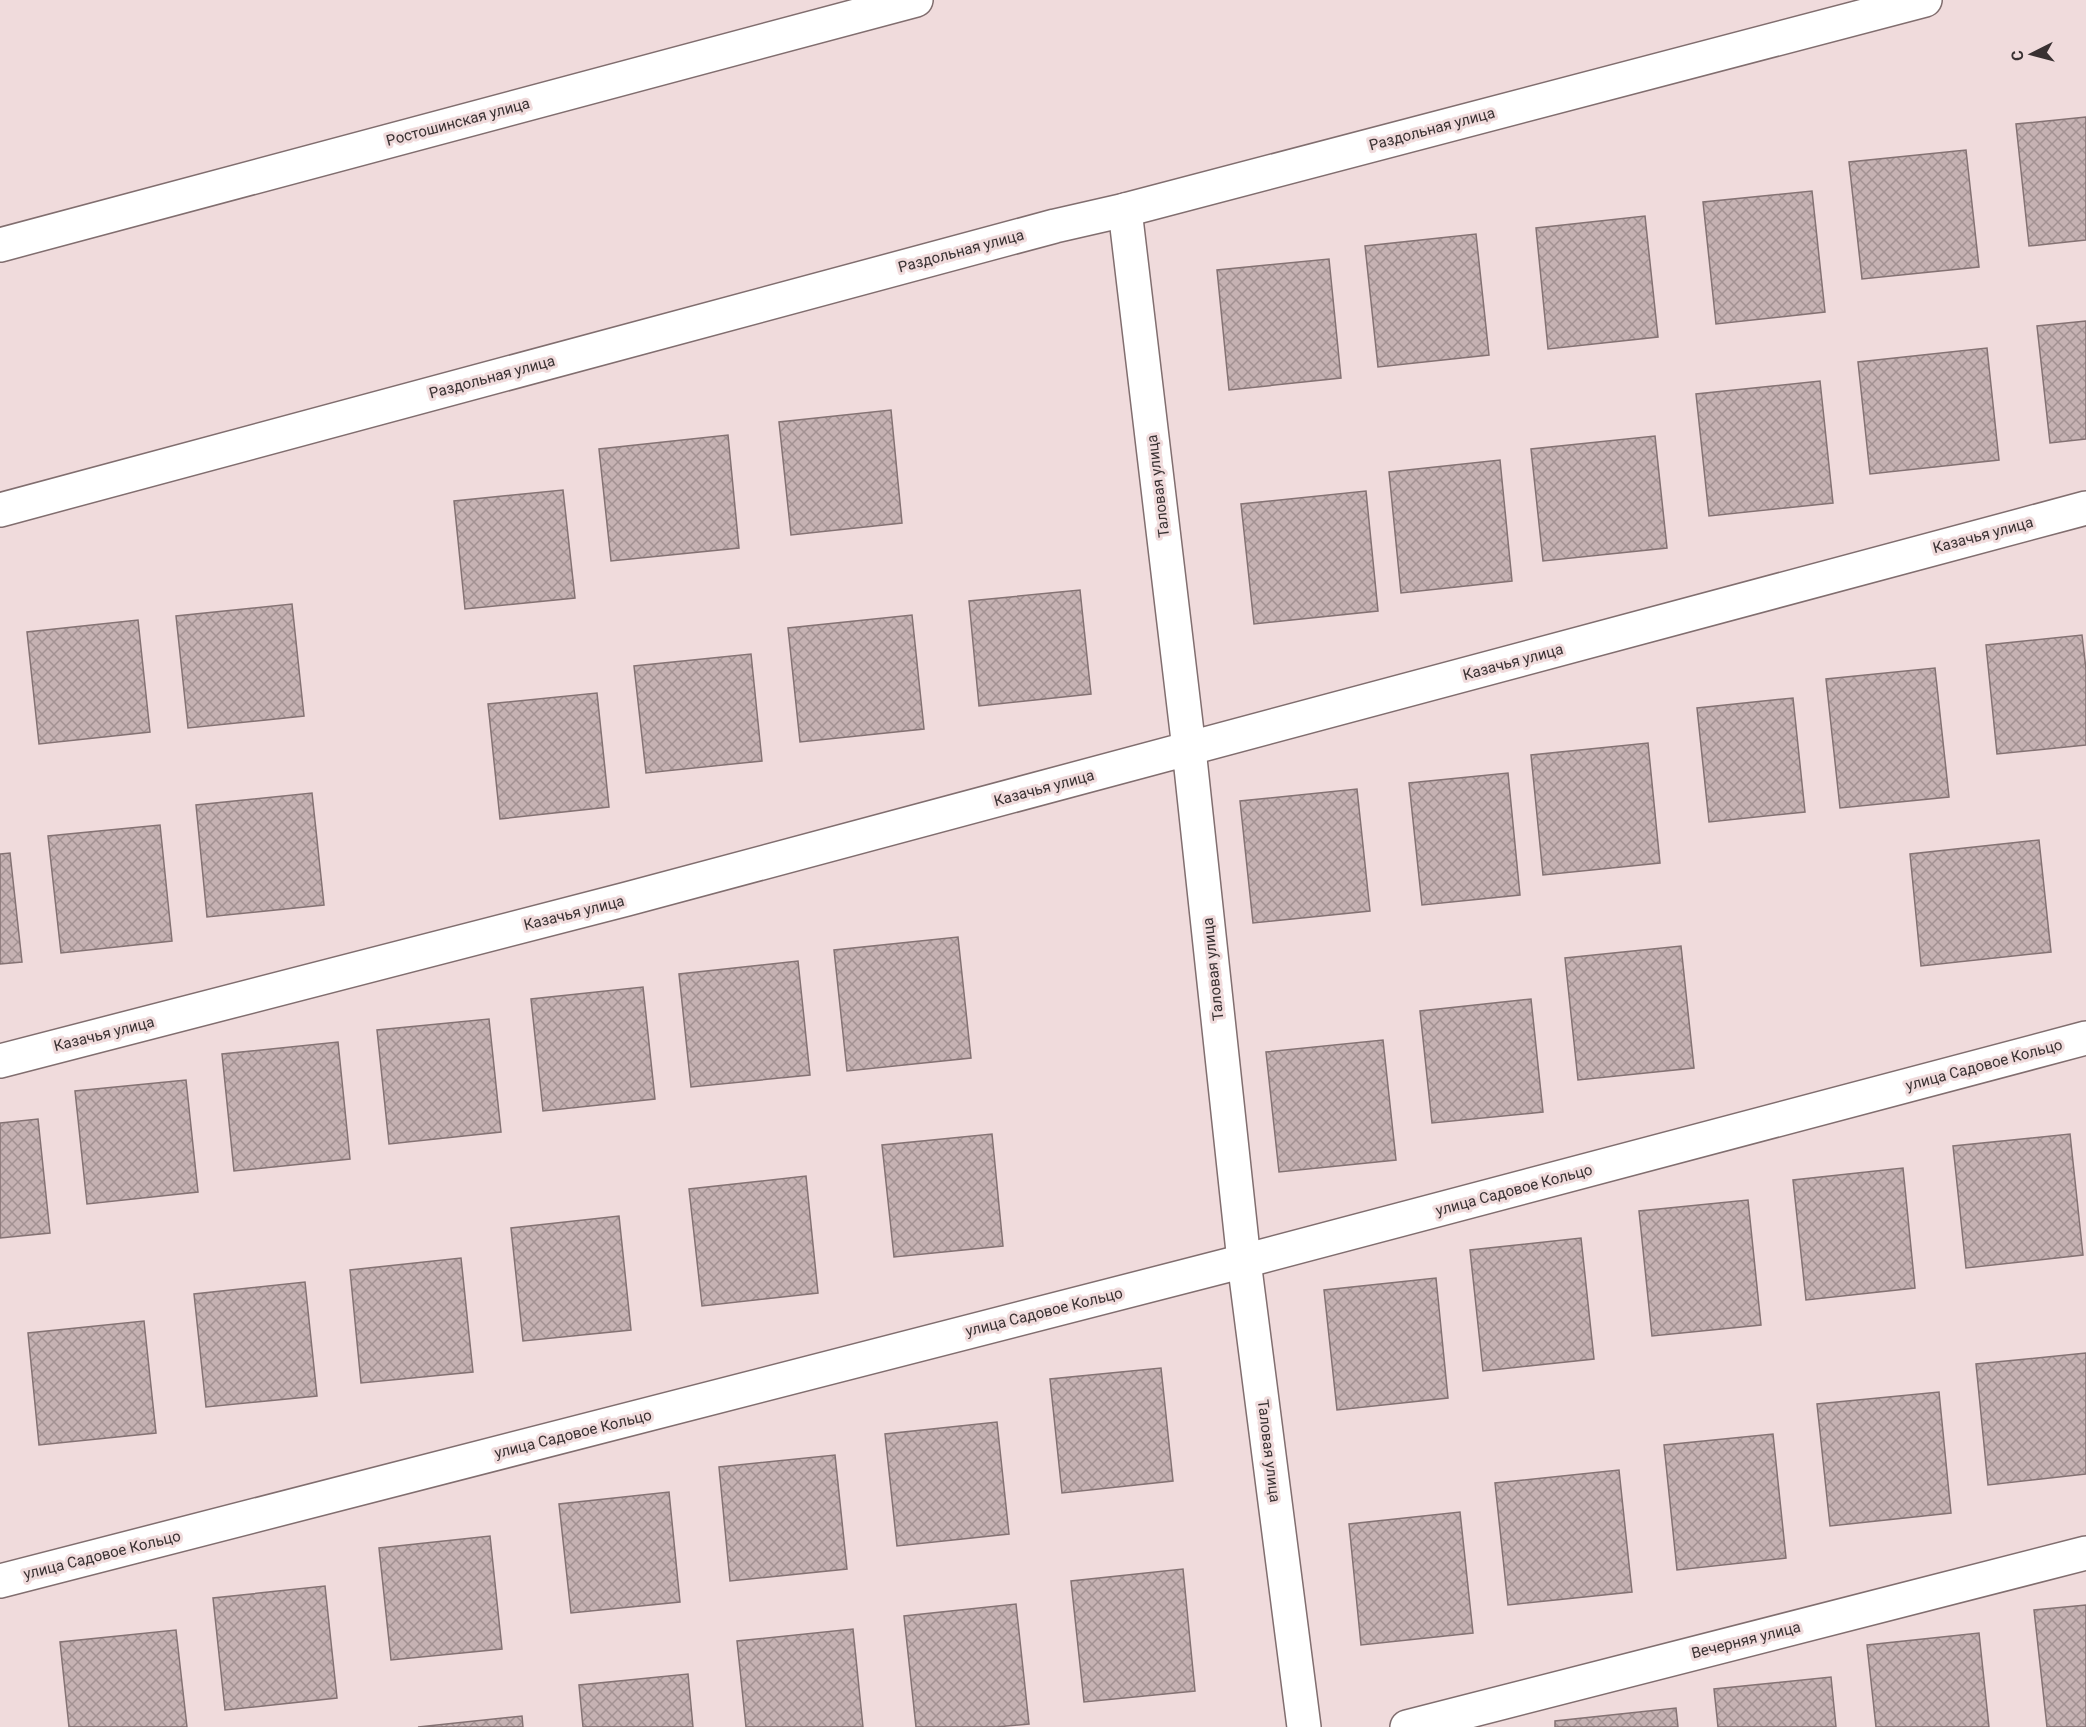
<svg xmlns="http://www.w3.org/2000/svg" width="2086" height="1727" viewBox="0 0 2086 1727" font-family="Roboto,sans-serif">
<defs>
<pattern id="building-cross-hatch" width="8" height="8" patternUnits="userSpaceOnUse" patternTransform="scale(1.5)"><rect width="8" height="8" fill="#c6b2b3"/><path d="M0 0l8 8M0 8l8-8" fill="none" stroke="#a29192"/></pattern>
</defs>
<rect width="100%" height="100%" fill="#f0dbdc"/>
<!-- building -->
<path fill="url(#building-cross-hatch)" stroke="#847273" stroke-width="1.5" d="M 2086,117 L 2086,240 L 2029,246 L 2016,124 Z
M 1966,150 L 1979,267 L 1862,279 L 1849,162 Z
M 1812,191 L 1825,312 L 1716,324 L 1703,202 Z
M 1645,216 L 1658,337 L 1548,349 L 1536,228 Z
M 1476,234 L 1489,355 L 1378,367 L 1365,246 Z
M 1329,259 L 1341,378 L 1229,390 L 1217,270 Z
M 2086,321 L 2086,439 L 2050,443 L 2037,326 Z
M 1987,348 L 1999,460 L 1870,474 L 1858,362 Z
M 1820,381 L 1833,503 L 1709,516 L 1696,394 Z
M 891,410 L 902,523 L 791,535 L 779,422 Z
M 728,435 L 739,548 L 611,561 L 599,449 Z
M 1655,436 L 1667,548 L 1543,561 L 1531,449 Z
M 1500,460 L 1512,581 L 1401,593 L 1389,472 Z
M 563,490 L 575,598 L 465,609 L 454,501 Z
M 1366,491 L 1378,611 L 1254,624 L 1241,504 Z
M 1080,590 L 1091,694 L 979,706 L 969,601 Z
M 292,604 L 304,716 L 188,728 L 176,616 Z
M 912,615 L 924,729 L 800,742 L 788,628 Z
M 138,620 L 150,732 L 39,744 L 27,632 Z
M 2082,635 L 2086,669 L 2086,745 L 1997,754 L 1986,645 Z
M 751,654 L 762,761 L 646,773 L 634,666 Z
M 1935,668 L 1949,797 L 1840,808 L 1826,679 Z
M 597,693 L 609,807 L 500,819 L 488,704 Z
M 1793,698 L 1805,812 L 1709,822 L 1697,708 Z
M 1648,743 L 1660,863 L 1543,875 L 1531,755 Z
M 1508,773 L 1520,895 L 1422,905 L 1409,783 Z
M 1357,789 L 1370,911 L 1253,923 L 1240,801 Z
M 312,793 L 324,905 L 207,917 L 196,805 Z
M 160,825 L 172,941 L 61,953 L 48,836 Z
M 2039,840 L 2051,952 L 1921,966 L 1910,854 Z
M 10,853 L 22,962 L 0,964 L 0,854 Z
M 958,937 L 971,1058 L 847,1071 L 834,950 Z
M 1681,946 L 1694,1068 L 1578,1080 L 1565,958 Z
M 798,961 L 810,1075 L 691,1087 L 679,974 Z
M 643,987 L 655,1099 L 543,1111 L 531,999 Z
M 1531,999 L 1543,1112 L 1432,1123 L 1420,1011 Z
M 489,1019 L 501,1132 L 389,1144 L 377,1030 Z
M 1383,1040 L 1396,1160 L 1279,1172 L 1266,1052 Z
M 338,1042 L 350,1159 L 234,1171 L 222,1054 Z
M 186,1080 L 198,1192 L 87,1204 L 75,1091 Z
M 38,1119 L 50,1233 L 0,1238 L 0,1123 Z
M 992,1134 L 1003,1246 L 894,1257 L 882,1145 Z
M 2070,1134 L 2083,1255 L 1966,1268 L 1953,1146 Z
M 1903,1168 L 1915,1288 L 1806,1300 L 1793,1180 Z
M 806,1176 L 818,1293 L 702,1306 L 689,1189 Z
M 1748,1200 L 1761,1325 L 1652,1336 L 1639,1211 Z
M 619,1216 L 631,1330 L 523,1341 L 511,1228 Z
M 1581,1238 L 1594,1359 L 1483,1371 L 1470,1250 Z
M 461,1258 L 473,1372 L 361,1383 L 350,1270 Z
M 1436,1278 L 1448,1398 L 1337,1410 L 1324,1290 Z
M 305,1282 L 317,1396 L 206,1407 L 194,1294 Z
M 144,1321 L 156,1433 L 39,1445 L 28,1333 Z
M 2086,1353 L 2086,1474 L 1988,1485 L 1976,1364 Z
M 1161,1368 L 1173,1481 L 1062,1493 L 1050,1379 Z
M 1939,1392 L 1951,1513 L 1830,1526 L 1817,1404 Z
M 997,1422 L 1009,1534 L 897,1546 L 885,1434 Z
M 1773,1434 L 1786,1558 L 1677,1570 L 1664,1445 Z
M 835,1455 L 847,1569 L 730,1581 L 719,1467 Z
M 1619,1470 L 1632,1592 L 1508,1605 L 1495,1483 Z
M 669,1492 L 680,1602 L 571,1613 L 559,1504 Z
M 1460,1512 L 1473,1633 L 1361,1645 L 1349,1524 Z
M 490,1536 L 502,1649 L 391,1660 L 379,1548 Z
M 1183,1569 L 1195,1691 L 1084,1702 L 1071,1581 Z
M 325,1586 L 337,1698 L 225,1710 L 213,1598 Z
M 1016,1604 L 1029,1724 L 996,1727 L 916,1727 L 904,1616 Z
M 2086,1605 L 2086,1727 L 2047,1727 L 2034,1610 Z
M 853,1629 L 863,1727 L 746,1727 L 737,1641 Z
M 176,1630 L 187,1727 L 69,1727 L 60,1642 Z
M 1979,1633 L 1989,1727 L 1876,1727 L 1867,1645 Z
M 688,1674 L 693,1727 L 583,1727 L 579,1685 Z
M 1831,1677 L 1836,1727 L 1718,1727 L 1714,1689 Z
M 1676,1708 L 1678,1727 L 1555,1727 L 1555,1721 Z
M 522,1716 L 523,1727 L 418,1727 Z"/>
<g fill="none" stroke-linecap="round" stroke-linejoin="round">
<defs>
<path id="minor" d="M 1125,210 L 1189,749 L 1244,1261 L 1304,1727
M 0,1061 L 627,899 L 2086,508
M 1407,1727 L 2086,1553"/>
<path id="tertiary" d="M 0,510 L 1055,226 L 1125,210 L 1925,0
M 0,1581 L 1244,1261 L 2086,1038"/>
<path id="secondary" d="M 0,245 L 916,0"/>
</defs>
<!-- minor casing -->
<use href="#minor" stroke="#816e6f" stroke-width="36"/>
<!-- tertiary casing -->
<use href="#tertiary" stroke="#816e6f" stroke-width="36"/>
<!-- secondary casing -->
<use href="#secondary" stroke="#816e6f" stroke-width="36"/>
<!-- minor -->
<use href="#minor" stroke="#fff" stroke-width="33"/>
<!-- tertiary -->
<use href="#tertiary" stroke="#fff" stroke-width="33"/>
<!-- secondary -->
<use href="#secondary" stroke="#fff" stroke-width="33"/>
</g>
<g text-anchor="middle" dominant-baseline="central" stroke-width="6" stroke-linejoin="round" paint-order="stroke">
<!-- street labels -->
<g font-size="15" fill="#393132" stroke="#f0dbdc">
<text transform="translate(458 122) rotate(-15)">Ростошинская улица</text>
<text transform="translate(1432 129) rotate(-15)">Раздольная улица</text>
<text transform="translate(961 251) rotate(-15)">Раздольная улица</text>
<text transform="translate(492 377) rotate(-15)">Раздольная улица</text>
<text transform="translate(1158 486) rotate(-97)">Таловая улица</text>
<text transform="translate(1983 535) rotate(-15)">Казачья улица</text>
<text transform="translate(1513 662) rotate(-15)">Казачья улица</text>
<text transform="translate(1044 788) rotate(-15)">Казачья улица</text>
<text transform="translate(574 913) rotate(-14)">Казачья улица</text>
<text transform="translate(1213 969) rotate(-96)">Таловая улица</text>
<text transform="translate(104 1034) rotate(-14)">Казачья улица</text>
<text transform="translate(1984 1065) rotate(-15)">улица Садовое Кольцо</text>
<text transform="translate(1514 1190) rotate(-15)">улица Садовое Кольцо</text>
<text transform="translate(1044 1312) rotate(-14)">улица Садовое Кольцо</text>
<text transform="translate(573 1434) rotate(-14)">улица Садовое Кольцо</text>
<text transform="translate(1269 1451) rotate(83)">Таловая улица</text>
<text transform="translate(102 1555) rotate(-14)">улица Садовое Кольцо</text>
<text transform="translate(1746 1640) rotate(-14)">Вечерняя улица</text>
</g>
</g>
<!-- north arrow -->
<g transform="translate(2032 54) rotate(264)" stroke="#f0dbdc" stroke-width="4.5" paint-order="stroke">
<path d="M0-4.5L10 22L0 15L-10 22Z" fill="#393132"/>
<text y="-9" font-size="16" font-weight="bold" text-anchor="middle" fill="#393132">С</text>
</g>
</svg>
